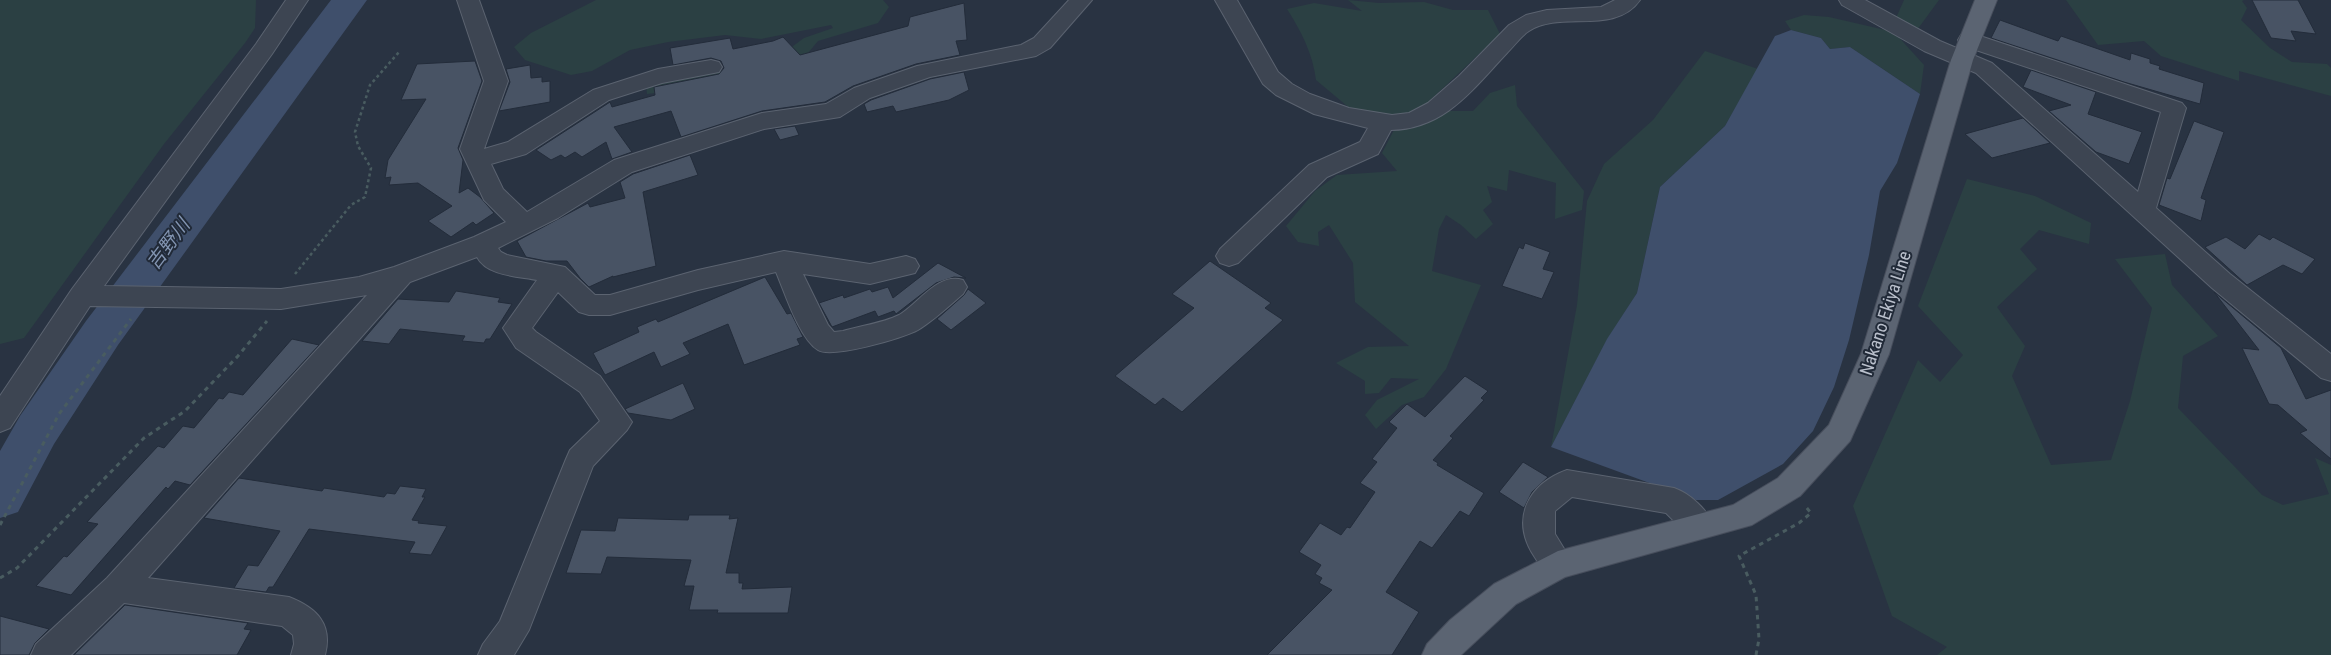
<svg xmlns="http://www.w3.org/2000/svg" width="2331" height="655" viewBox="0 0 2331 655" font-family="'Roboto Condensed','Noto Sans JP',sans-serif">
<rect width="100%" height="100%" fill="#293342"/>
<!-- green -->
<path fill="#2b4043" d="M 0,0 L 256,0 L 255,28 L 245,43 L 164,144 L 24,338 L 0,344 Z
M 596,0 L 883,0 L 889,7 L 878,23 L 818,41 L 798,65 L 696,88 L 647,94 L 646,84 L 685,74 L 720,71 L 727,80 L 781,55 L 804,38 L 833,28 L 831,25 L 761,39 L 725,35 L 668,42 L 630,50 L 592,71 L 571,75 L 525,60 L 514,47 L 531,33 Z
M 1348,0 L 1379,3 L 1424,2 L 1453,10 L 1488,10 L 1500,34 L 1422,108 L 1399,116 L 1353,111 L 1316,80 C 1313,54 1301,31 1287,9 L 1314,3 L 1362,11 Z
M 1904,0 L 1939,0 L 1917,30 L 1896,18 Z
M 2066,0 L 2244,0 L 2242,1 L 2247,8 L 2241,20 L 2270,48 L 2292,62 L 2327,64 L 2331,68 L 2331,96 L 2239,71 L 2239,81 L 2161,56 L 2144,41 L 2098,45 Z
M 1804,15 L 1829,17 L 1894,32 L 1924,65 L 1920,94 L 1850,47 L 1830,49 L 1821,38 L 1791,30 L 1785,21 Z
M 1705,51 L 1758,69 L 1725,126 L 1660,187 L 1637,293 L 1607,340 L 1551,447 L 1577,305 L 1587,201 L 1604,164 L 1653,120 Z
M 1515,85 L 1517,106 L 1584,191 L 1582,210 L 1555,219 L 1556,183 L 1509,170 L 1507,191 L 1487,186 L 1492,202 L 1483,210 L 1493,224 L 1476,239 L 1461,225 L 1446,215 L 1439,229 L 1432,271 L 1481,285 L 1446,369 L 1424,397 L 1402,405 L 1376,429 L 1365,415 L 1377,400 L 1419,379 L 1391,378 L 1379,393 L 1365,394 L 1365,381 L 1336,363 L 1368,347 L 1409,346 L 1355,302 L 1353,263 L 1329,225 L 1318,232 L 1319,246 L 1298,242 L 1286,226 L 1315,191 L 1337,175 L 1397,171 L 1382,153 L 1395,128 L 1420,125 L 1445,111 L 1473,111 L 1490,93 Z
M 1967,179 L 2035,196 L 2091,223 L 2089,244 L 2039,230 L 2020,249 L 2037,269 L 1997,307 L 2025,346 L 2012,376 L 2051,465 L 2111,460 L 2130,401 L 2152,308 L 2115,259 L 2165,254 L 2172,285 L 2218,336 L 2183,356 L 2178,408 L 2262,495 L 2283,505 L 2329,494 L 2315,458 L 2331,465 L 2331,655 L 1937,655 L 1947,647 L 1892,616 L 1853,506 L 1918,360 L 1940,382 L 1963,355 L 1918,306 Z"/>
<!-- water -->
<path fill="#3f4f6b" d="M 1791,30 L 1821,38 L 1830,49 L 1850,47 L 1920,94 L 1897,163 L 1880,191 L 1869,255 L 1849,340 L 1834,387 L 1813,431 L 1783,464 L 1718,500 L 1696,500 L 1551,447 L 1607,339 L 1637,293 L 1660,187 L 1725,126 L 1775,36 Z"/>
<g fill="none" stroke-linecap="round" stroke-linejoin="round">
<!-- river -->
<path fill="#3f4f6b" fill-rule="evenodd" d="M 331,0 L 367,0 L 118,345 L 54,444 L 18,512 L 0,518 L 0,451 L 20,416 L 86,321 Z"/>
</g>
<!-- building -->
<path fill="#485364" stroke="#232c3a" d="M 2252,0 L 2298,0 L 2316,34 L 2291,31 L 2296,41 L 2271,38 Z
M 964,3 L 967,40 L 956,41 L 960,55 L 916,64 L 853,86 L 825,102 L 762,111 L 681,137 L 671,111 L 614,127 L 632,152 L 612,159 L 606,142 L 582,157 L 575,152 L 565,158 L 561,155 L 551,160 L 536,150 L 610,102 L 612,107 L 655,95 L 654,87 L 719,74 L 724,68 L 721,61 L 711,58 L 673,65 L 670,48 L 730,38 L 733,49 L 773,41 L 783,37 L 800,55 L 908,26 L 910,17 Z
M 2000,20 L 2058,41 L 2061,36 L 2130,60 L 2131,53 L 2150,59 L 2150,63 L 2160,66 L 2159,69 L 2204,83 L 2200,104 L 2124,82 L 1991,38 Z
M 475,61 L 482,81 L 458,148 L 463,160 L 459,193 L 468,188 L 480,197 L 494,213 L 476,225 L 473,222 L 451,237 L 428,221 L 452,206 L 418,183 L 389,185 L 391,177 L 385,178 L 388,160 L 426,99 L 401,100 L 417,64 Z
M 530,65 L 531,78 L 542,77 L 542,82 L 550,81 L 550,102 L 499,111 L 510,82 L 506,69 Z
M 2031,70 L 2096,92 L 2088,114 L 2142,132 L 2129,164 L 2096,152 L 2049,111 L 2071,105 L 2023,87 Z
M 964,72 L 969,90 L 949,100 L 896,112 L 893,106 L 867,112 L 864,104 L 871,100 L 930,79 Z
M 2023,118 L 2050,143 L 1992,158 L 1965,134 Z
M 2194,121 L 2224,132 L 2201,198 L 2206,200 L 2201,221 L 2159,205 L 2167,178 L 2170,179 Z
M 795,126 L 799,135 L 780,140 L 774,129 Z
M 690,155 L 698,175 L 643,192 L 656,266 L 613,277 L 613,276 L 589,287 L 580,278 L 567,261 L 546,261 L 526,257 L 517,241 L 588,203 L 590,207 L 625,198 L 620,182 L 633,174 Z
M 2259,234 L 2270,240 L 2273,237 L 2315,259 L 2302,274 L 2283,265 L 2247,285 L 2205,247 L 2226,237 L 2245,249 Z
M 1525,243 L 1550,252 L 1543,269 L 1554,272 L 1542,299 L 1502,286 L 1519,247 L 1523,249 Z
M 1210,261 L 1271,303 L 1265,308 L 1283,320 L 1182,412 L 1163,398 L 1155,405 L 1115,376 L 1194,308 L 1172,294 Z
M 938,263 L 966,278 L 954,277 L 936,283 L 896,314 L 894,311 L 878,317 L 875,311 L 832,327 L 819,303 L 843,295 L 844,298 L 870,289 L 872,292 L 888,287 L 893,298 Z
M 765,277 L 787,314 L 791,313 L 803,337 L 797,339 L 800,345 L 744,365 L 728,324 L 683,343 L 690,354 L 661,367 L 654,352 L 605,375 L 593,353 L 639,332 L 637,327 L 656,319 L 658,322 Z
M 968,289 L 986,303 L 951,330 L 937,319 L 964,295 Z
M 456,291 L 500,298 L 498,302 L 512,304 L 490,339 L 486,339 L 484,343 L 462,341 L 465,336 L 400,329 L 389,344 L 362,341 L 398,299 L 449,302 Z
M 2214,292 L 2281,348 L 2306,399 L 2331,390 L 2331,459 L 2300,433 L 2307,430 L 2278,405 L 2269,404 L 2242,348 L 2259,350 Z
M 292,339 L 319,345 L 190,485 L 175,481 L 168,489 L 166,487 L 71,595 L 36,586 L 64,556 L 67,557 L 98,524 L 87,522 L 158,446 L 164,448 L 183,426 L 194,428 L 219,398 L 223,399 L 229,392 L 243,395 Z
M 1465,376 L 1488,391 L 1481,398 L 1484,400 L 1450,436 L 1453,438 L 1433,460 L 1438,463 L 1437,465 L 1484,493 L 1469,516 L 1460,511 L 1432,548 L 1420,541 L 1386,592 L 1419,612 L 1392,655 L 1267,655 L 1332,590 L 1319,583 L 1322,578 L 1315,574 L 1321,565 L 1299,552 L 1320,523 L 1341,535 L 1347,527 L 1350,528 L 1375,492 L 1360,483 L 1377,462 L 1372,459 L 1397,428 L 1389,422 L 1407,404 L 1425,417 Z
M 683,383 L 695,409 L 671,420 L 628,413 L 625,409 Z
M 1523,462 L 1548,477 L 1532,492 L 1524,508 L 1499,492 Z
M 239,478 L 322,491 L 324,488 L 384,497 L 387,493 L 395,494 L 400,486 L 426,489 L 422,497 L 425,497 L 412,520 L 419,521 L 418,523 L 447,526 L 431,555 L 409,553 L 415,542 L 309,529 L 273,587 L 269,587 L 266,592 L 234,588 L 248,565 L 258,566 L 280,531 L 204,518 Z
M 689,515 L 730,515 L 729,519 L 738,518 L 726,573 L 739,573 L 739,583 L 743,583 L 742,589 L 792,587 L 788,613 L 717,613 L 718,610 L 689,610 L 694,586 L 684,586 L 691,560 L 607,557 L 601,574 L 566,573 L 581,530 L 615,531 L 618,518 L 688,520 Z
M 125,605 L 248,623 L 244,629 L 251,630 L 237,655 L 74,655 Z
M 0,616 L 49,629 L 35,643 L 29,655 L 0,655 Z"/>
<g fill="none" stroke-linecap="round" stroke-linejoin="round">
<defs>
<path id="minor" d="M 286,0 L 308,0 L 272,54 L 104,286 L 281,289 L 359,277 L 394,267 L 474,237 L 506,222 L 484,200 L 460,149 L 484,81 L 457,0 L 479,0 L 508,81 L 484,149 L 508,142 L 593,90 L 658,69 L 711,60 L 719,62 L 722,67 L 719,72 L 662,83 L 609,100 L 526,154 L 491,164 L 503,189 L 527,212 L 614,160 L 762,113 L 826,104 L 854,88 L 917,66 L 1021,45 L 1034,38 L 1069,0 L 1092,0 L 1050,48 L 1036,56 L 930,77 L 870,98 L 840,117 L 764,129 L 632,172 L 558,218 L 498,248 L 501,252 L 507,255 L 565,267 L 595,295 L 610,295 L 698,270 L 784,251 L 870,264 L 906,256 L 915,259 L 919,266 L 915,273 L 870,284 L 803,274 L 828,325 L 834,332 L 843,331 C 860,326 883,323 899,315 C 919,303 938,272 963,280 L 967,287 L 963,294 C 949,306 934,320 918,330 C 904,338 831,359 818,350 C 799,338 785,293 776,272 L 698,290 L 610,315 L 589,315 L 579,312 L 558,292 L 532,328 L 536,332 L 600,376 L 632,422 L 627,430 L 593,466 L 529,630 L 514,655 L 478,655 L 483,644 L 500,621 L 566,459 L 570,450 L 600,421 L 580,392 L 516,348 L 503,328 L 537,280 C 517,276 487,276 477,257 L 410,282 L 148,578 L 289,597 C 317,608 333,624 325,655 L 291,655 L 294,644 L 293,635 L 282,626 L 124,603 L 71,655 L 31,655 L 36,644 L 107,578 L 367,295 L 281,309 L 90,306 L 10,428 L 0,432 L 0,396 L 72,289 L 256,44 Z
M 1215,0 L 1237,0 L 1278,72 L 1292,84 L 1310,94 L 1349,108 L 1392,115 L 1409,113 L 1428,103 L 1459,76 L 1509,25 L 1526,15 L 1547,10 L 1601,7 L 1615,0 L 1640,0 C 1615,36 1561,10 1529,31 C 1521,36 1514,46 1507,53 C 1473,89 1445,129 1391,130 L 1378,154 L 1327,177 L 1238,263 L 1229,266 L 1220,263 L 1216,256 L 1220,249 L 1309,165 L 1360,142 L 1368,128 L 1314,114 L 1276,95 L 1263,84 Z
M 1839,0 L 1865,0 L 1940,41 L 1992,63 L 2138,192 L 2161,112 L 1961,45 L 1958,40 L 1961,35 L 1969,33 L 1977,35 L 2182,103 L 2186,108 L 2156,208 L 2230,274 L 2331,354 L 2331,381 L 2321,378 L 2212,288 L 1976,73 L 1924,51 L 1842,5 Z
M 1567,470 L 1674,488 C 1691,494 1707,510 1715,526 L 1710,535 L 1699,539 L 1688,535 L 1666,513 L 1572,497 L 1555,511 L 1555,534 L 1574,565 L 1569,575 L 1558,579 C 1544,574 1542,568 1534,556 C 1510,519 1528,484 1567,470 Z"/>
<path id="major" d="M 1975,0 L 1997,0 L 1973,60 L 1889,354 L 1850,441 L 1800,496 L 1752,525 L 1565,577 L 1516,604 L 1461,655 L 1422,655 L 1427,644 L 1450,620 L 1494,584 L 1558,551 L 1733,505 L 1778,478 L 1829,425 L 1861,354 L 1951,60 Z"/>
</defs>
<!-- minor casing -->
<use href="#minor" stroke="#5b6370" stroke-width="2"/>
<!-- major casing -->
<use href="#major" stroke="#474e5c" stroke-width="2"/>
<!-- path-far1 -->
<path stroke="#495c60" stroke-width="2.5" stroke-dasharray="3 3" stroke-linecap="butt" d="M 295,274 L 351,205 L 365,197 L 371,168 L 358,146 L 355,132 L 370,85 L 399,52"/>
<!-- path -->
<path stroke="#495c60" stroke-width="3" stroke-dasharray="4.5 4.5" stroke-linecap="butt" d="M 0,525 L 59,414 L 131,319
M 0,578 L 17,568 L 144,438 L 185,411 L 238,356 L 267,321
M 1756,655 L 1759,639 L 1756,595 L 1739,556 L 1799,523 L 1811,513 L 1806,507"/>
<!-- minor -->
<use href="#minor" fill="#3d4552" fill-rule="evenodd"/>
<!-- major -->
<use href="#major" fill="#5b6472" fill-rule="evenodd"/>
</g>
<g text-anchor="middle" dominant-baseline="central" stroke-width="4" stroke-linejoin="round" paint-order="stroke">
<!-- street labels -->
<g font-size="18" fill="#bac0cc" stroke="#212a38">
<text transform="translate(1885 313) rotate(-72)">Nakano Ekiya Line</text>
</g>
<!-- water labels -->
<g font-size="19" font-style="italic" fill="#8395b2" stroke="#212a38">
<text transform="translate(168 244) rotate(-53)">吉野川</text>
</g>
</g>
</svg>
